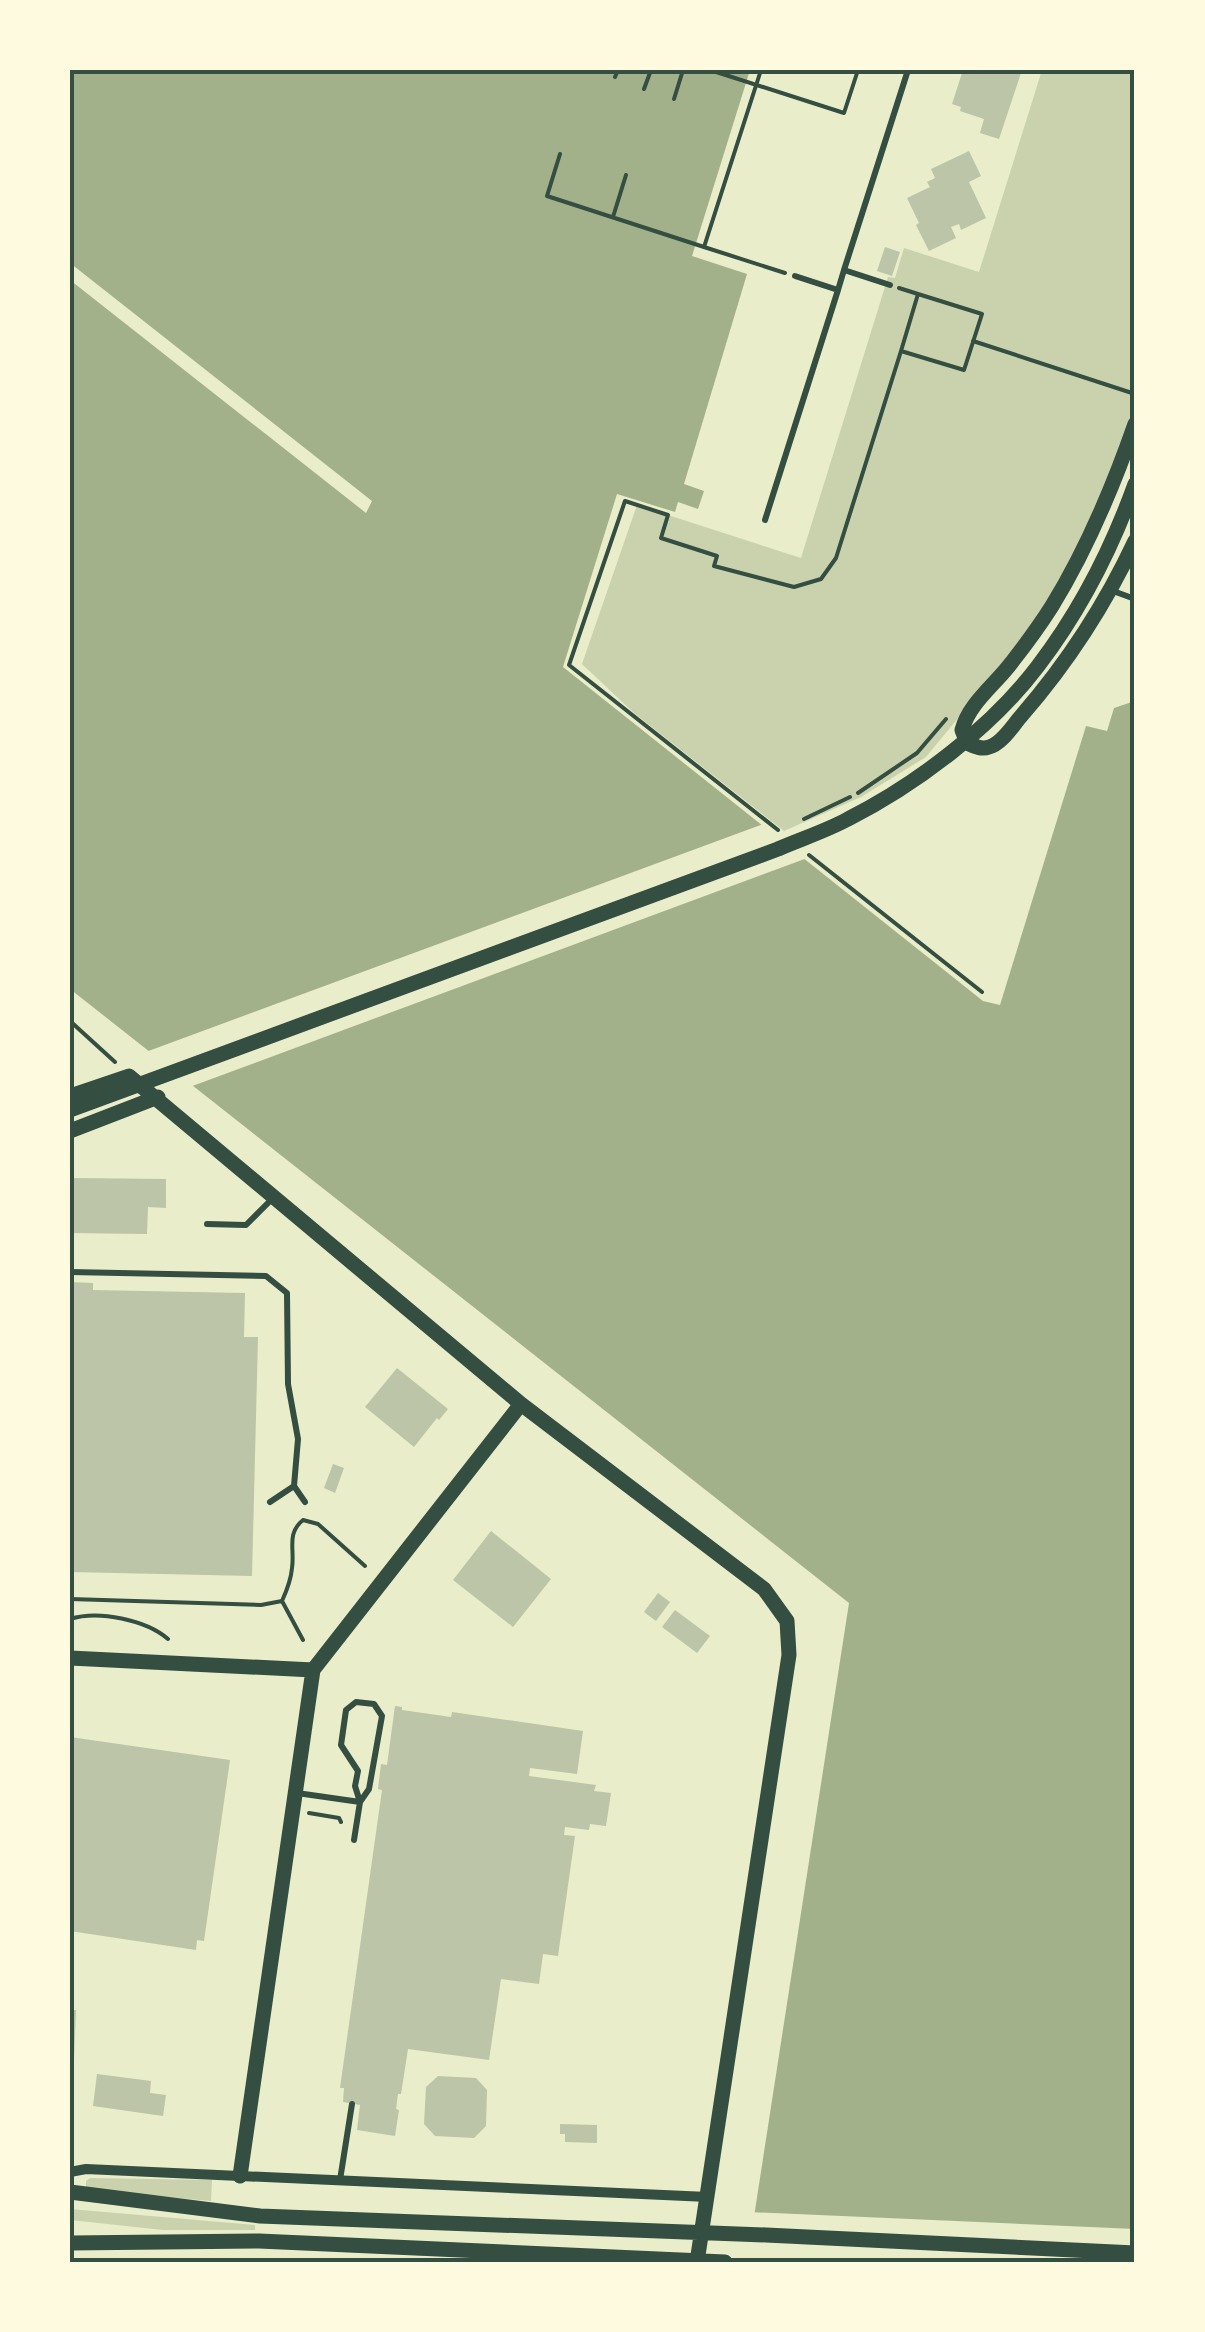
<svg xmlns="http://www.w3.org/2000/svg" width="1205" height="2332" viewBox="0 0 1205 2332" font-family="'Roboto Condensed',sans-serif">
<rect width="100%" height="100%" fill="#e9edc9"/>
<!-- green -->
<path fill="#cad2ad" d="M 1042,70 L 1135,70 L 1135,411 L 1111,481 L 1058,587 L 1024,638 L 926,757 L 861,797 L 784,831 L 634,713 L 582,664 L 637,505 L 801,558 L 888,277 L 895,278 L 904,248 L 979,272 Z
M 90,2178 L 212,2180 L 211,2201 L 91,2190 L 86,2187 L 86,2181 Z
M 70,2209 L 255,2225 L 255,2230 L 163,2230 L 70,2220 Z"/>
<!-- water -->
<path fill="#a3b18a" d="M 70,70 L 750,70 L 692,256 L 747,274 L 684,484 L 704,491 L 698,509 L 678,502 L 675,512 L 617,494 L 563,667 L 983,1001 L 1000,1005 L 1086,726 L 1107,731 L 1114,708 L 1135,701 L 1135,2262 L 747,2262 L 849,1603 L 70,989 Z"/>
<!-- pier -->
<path fill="#e9edc9" d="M 70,263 L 372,501 L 366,513 L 70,280 Z
M 766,823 L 810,857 L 187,1088 L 143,1053 Z
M 749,2212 L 1135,2229 L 1135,2262 L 742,2262 Z"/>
<!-- building -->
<path fill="#bcc5a7" d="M 963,70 L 1022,70 L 999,139 L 980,133 L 984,119 L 960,111 L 961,107 L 952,104 Z
M 969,151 L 981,176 L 969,182 L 986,218 L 961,230 L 959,224 L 951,227 L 956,238 L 929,251 L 916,225 L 919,223 L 907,198 L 930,187 L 927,182 L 935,178 L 931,169 Z
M 885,247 L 900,252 L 892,276 L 877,271 Z
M 70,1178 L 166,1179 L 166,1208 L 148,1207 L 147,1234 L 70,1233 Z
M 70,1282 L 93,1283 L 93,1290 L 245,1293 L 244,1337 L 258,1337 L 252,1576 L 70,1572 Z
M 397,1368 L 448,1409 L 439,1420 L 437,1418 L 414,1447 L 365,1407 Z
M 333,1464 L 344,1468 L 335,1493 L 324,1488 Z
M 491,1531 L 551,1579 L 513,1627 L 453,1580 Z
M 658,1593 L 670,1602 L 656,1621 L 644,1612 Z
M 675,1610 L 710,1636 L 697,1653 L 662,1627 Z
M 395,1706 L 402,1707 L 402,1710 L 451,1717 L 452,1712 L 583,1731 L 577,1774 L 530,1768 L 529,1776 L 596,1785 L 594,1791 L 611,1793 L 606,1826 L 590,1824 L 589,1830 L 565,1827 L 564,1835 L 575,1836 L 558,1956 L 543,1954 L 539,1984 L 501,1979 L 489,2060 L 408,2049 L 401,2094 L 398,2094 L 396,2109 L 399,2110 L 395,2136 L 357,2130 L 360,2105 L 343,2102 L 344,2088 L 340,2088 L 382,1790 L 378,1789 L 381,1764 L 387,1765 Z
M 70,1737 L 230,1760 L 204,1941 L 197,1940 L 196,1950 L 70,1931 Z
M 70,2010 L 76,2010 L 73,2086 L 70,2086 Z
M 97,2074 L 151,2081 L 150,2093 L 166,2095 L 163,2116 L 93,2106 Z
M 438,2076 L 476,2078 L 487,2090 L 486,2126 L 474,2138 L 435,2136 L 424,2124 L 426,2087 Z
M 560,2124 L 597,2125 L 597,2143 L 565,2142 L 565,2134 L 560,2134 Z"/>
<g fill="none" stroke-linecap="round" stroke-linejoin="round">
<!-- path -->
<path stroke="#344e41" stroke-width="4" d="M 710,70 L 844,113 L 858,70
M 761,70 L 704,247 L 785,273
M 615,77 L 618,70
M 644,89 L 651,70
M 674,99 L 683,70
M 560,154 L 547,196 L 704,247
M 613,217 L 626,175
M 899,288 L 918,294
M 918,294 L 982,314 L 964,370 L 901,351 Z
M 973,341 L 1135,394
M 858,793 L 917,753 L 946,719
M 804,819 L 850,797
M 778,830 L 569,665 L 625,501 L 668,515 L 661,538 L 717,556 L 714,566 L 794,587 L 821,579 L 836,558 L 901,351
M 809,855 L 982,992
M 70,1021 L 115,1062
M 70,1599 L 261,1605 L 282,1601 C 287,1590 291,1580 292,1568 C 295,1549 286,1534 303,1520 L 318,1524 L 365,1566
M 282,1601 L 303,1640
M 70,1619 C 99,1610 146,1620 168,1639
M 309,1813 L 339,1818 L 341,1822
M 180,2262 L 205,2260"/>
<!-- service -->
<path stroke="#344e41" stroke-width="6" d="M 844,270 L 908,70
M 795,276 L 838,290 L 844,270 L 890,285
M 765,520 L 838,290
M 1113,591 L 1135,599
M 207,1224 L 246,1225 L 274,1197
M 70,1272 L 266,1276 L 287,1293 L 288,1384 L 298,1439 L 294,1486 L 270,1502
M 294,1486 L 305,1502
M 356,1702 L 374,1704 L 382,1716 L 369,1789 L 360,1802 L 355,1786 L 358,1771 L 341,1745 L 346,1710 Z
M 297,1793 L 360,1802 L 354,1840
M 340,2180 L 352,2104"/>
<!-- minor -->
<path stroke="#344e41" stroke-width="10" d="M 70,2172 L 86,2169 L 708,2197"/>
<!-- tertiary -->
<path stroke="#344e41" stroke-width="15" d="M 1135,424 C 1113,487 1087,549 1052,606 C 1040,625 1026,644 1012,662 C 996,684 969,703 962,730 L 967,743 C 974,746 981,750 989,747 C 1002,744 1013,725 1022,715 C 1068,662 1105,605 1135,541
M 70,1096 L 129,1076 L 521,1404 L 764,1589 L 787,1621 L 789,1655 L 697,2262
M 70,1110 L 778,849 C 801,839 826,831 848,819 C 917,784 992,727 1038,666 C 1080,611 1112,548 1135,484
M 70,1131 L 158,1097
M 70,1658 L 313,1670
M 240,2176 L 313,1670 L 521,1404
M 70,2192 L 260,2216 L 766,2235 L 1135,2253
M 70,2243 L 259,2241 L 725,2262"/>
</g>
<!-- border -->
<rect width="1205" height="2332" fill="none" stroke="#fefae0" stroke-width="145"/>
<rect x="72" y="72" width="1060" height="2188" fill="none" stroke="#344e41" stroke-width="4"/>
</svg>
